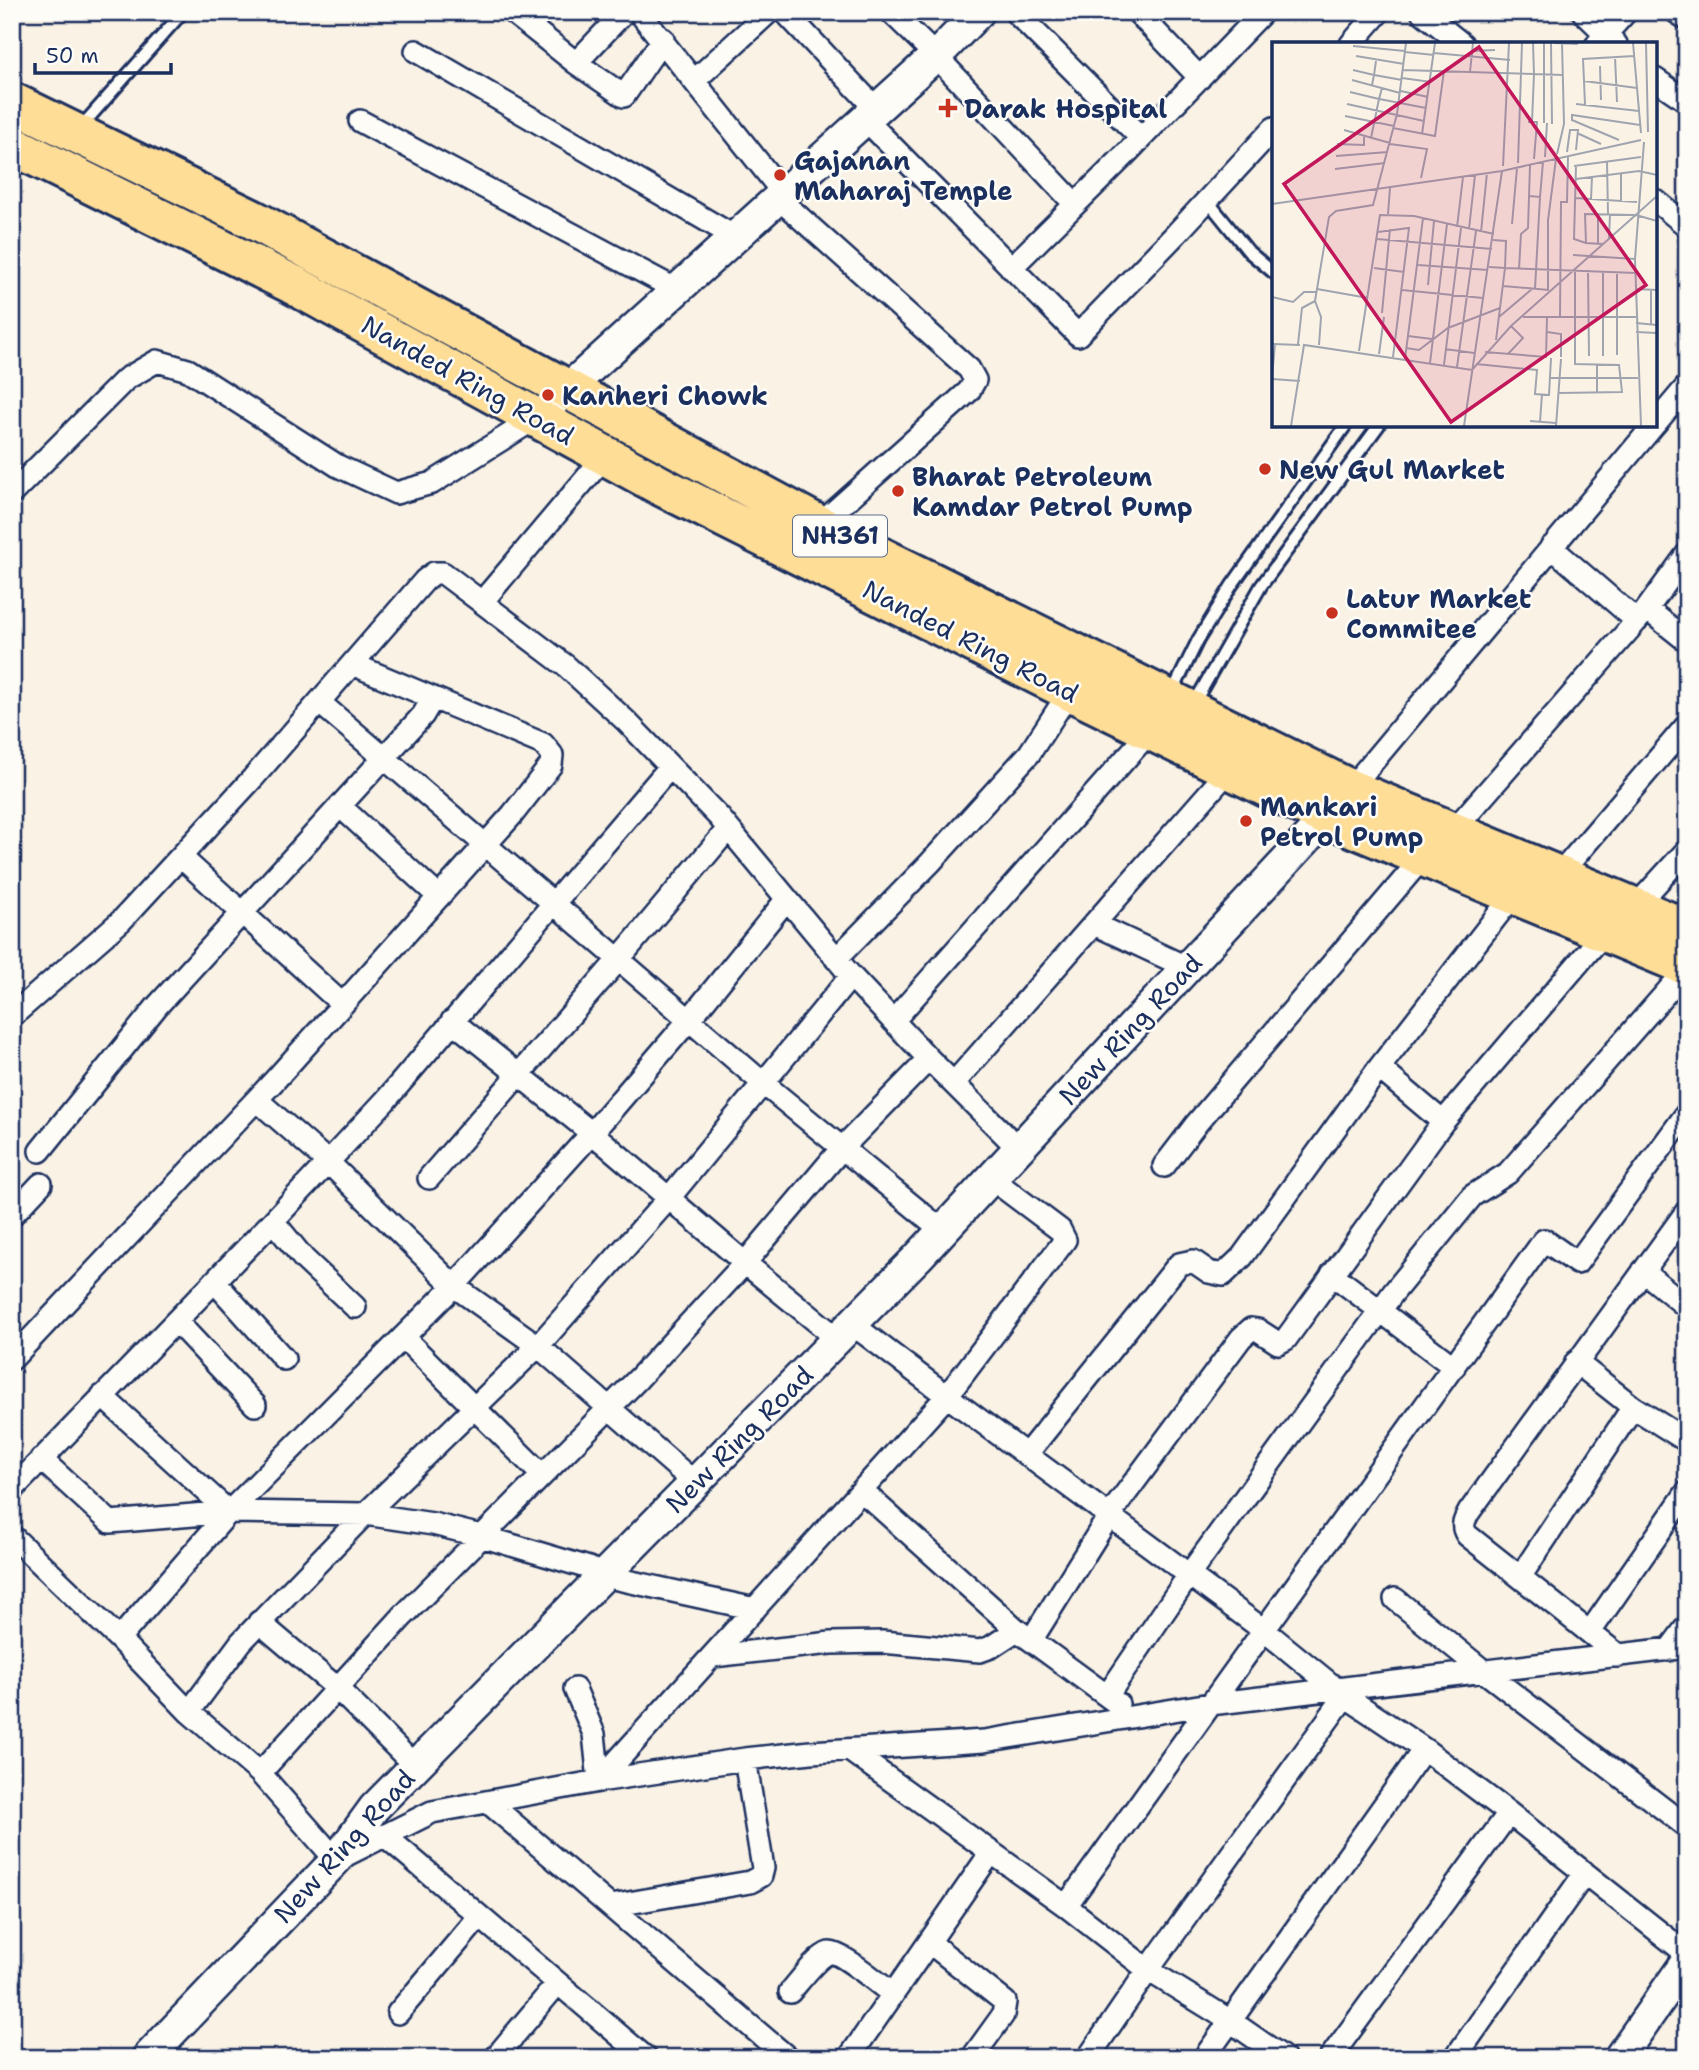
<svg xmlns="http://www.w3.org/2000/svg" width="1699" height="2070" viewBox="0 0 1699 2070" font-family="'Shantell Sans',sans-serif">
<rect width="100%" height="100%" fill="#f9f2e5"/>
<filter id="ink" filterUnits="userSpaceOnUse"><feTurbulence type="fractalNoise" baseFrequency=".0143" numOctaves="2"/><feDisplacementMap in="SourceGraphic" scale="14" xChannelSelector="R" yChannelSelector="G"/><feConvolveMatrix kernelMatrix="1 2 1 2 8 2 1 2 1" color-interpolation-filters="sRGB"/></filter>
<g filter="url(#ink)">
<g fill="none" stroke-linecap="round" stroke-linejoin="round">
<defs>
<path id="lane" d="M 80,128 L 183,12
M 1207,200 L 1249,252 L 1274,273
M 1172,693 L 1198,640 L 1232,585 L 1346,425
M 1193,705 L 1261,586 L 1379,425"/>
<path id="street" d="M 512,12 L 576,63 L 624,96 L 663,39
M 639,12 L 783,193
M 785,12 L 876,109
M 891,12 L 935,55 L 1075,204
M 1015,12 L 1141,138
M 1137,12 L 1200,78
M 1422,12 L 1462,44
M 1583,12 L 1616,44
M 1676,12 L 1687,19
M 1351,44 L 1379,12
M 1597,44 L 1626,12
M 416,51 L 735,237
M 576,63 L 624,12
M 1655,79 L 1687,101
M 694,81 L 769,12
M 865,119 L 1078,335 L 1176,234 L 1274,128
M 360,121 L 677,290
M 778,198 L 969,369 L 975,380 L 969,391 L 819,525
M 1655,200 L 1687,226
M 1011,268 L 1124,156 L 1263,12
M 1655,424 L 1687,386
M 12,493 L 126,379 L 157,361 L 188,370 L 338,466 L 396,493 L 432,483 L 536,418
M 1551,547 L 1637,621
M 482,602 L 605,456
M 1647,609 L 1687,641
M 319,702 L 764,1084 L 943,1231
M 1350,789 L 1654,425
M 340,806 L 439,897
M 1453,831 L 1647,609 L 1687,554
M 181,857 L 342,1004
M 1559,875 L 1687,725
M 1635,907 L 1687,850
M 1094,924 L 1188,968
M 836,959 L 930,863 L 1029,754 L 1070,691
M 12,1016 L 122,920 L 253,778 L 425,580 L 434,573 L 443,573 L 566,666 L 626,721 L 719,817 L 851,976 L 929,1059 L 1019,1149
M 452,1021 L 604,1143 L 745,1263 L 838,1339
M 893,1021 L 1151,730
M 1379,1068 L 1443,1122 L 1605,932
M 954,1083 L 1230,769
M 257,1100 L 328,1162 L 454,1286 L 538,1346 L 695,1483
M 40,1151 L 158,1005 L 423,715 L 433,698
M 1164,1166 L 1197,1123 L 1423,857
M 429,1178 L 619,959 L 728,829
M 12,1215 L 41,1184
M 273,1221 L 304,1259 L 355,1307
M 1643,1271 L 1687,1307
M 1332,1274 L 1454,1367
M 215,1282 L 284,1359
M 176,1321 L 255,1405
M 852,1324 L 947,1396 L 1065,1240 L 1060,1230 L 992,1179
M 403,1337 L 542,1475
M 12,1359 L 275,1080 L 512,815 L 551,765 L 552,755 L 543,744 L 352,664
M 1576,1362 L 1633,1407
M 102,1396 L 229,1512
M 1026,1455 L 1179,1264 L 1193,1261 L 1209,1272 L 1223,1275 L 1242,1257 L 1379,1068 L 1514,894
M 41,1459 L 110,1522 L 229,1512 L 365,1514 L 433,1524 L 481,1536 L 589,1568 L 604,1576 L 755,1609
M 12,1490 L 273,1221 L 385,1101 L 670,767
M 862,1491 L 1017,1630 L 1118,1704
M 12,1536 L 119,1639 L 189,1712 L 260,1773 L 336,1860 L 432,1812 L 599,1781 L 745,1759 L 811,1752 L 984,1741 L 1210,1704 L 1687,1647
M 1520,1577 L 1467,1535 C 1461,1526 1464,1521 1469,1512 L 1687,1211
M 1395,1599 L 1486,1673 L 1687,1827
M 259,1622 L 337,1688 L 416,1767
M 1590,1632 L 1687,1492
M 119,1639 L 229,1512 L 454,1286 L 592,1133 L 689,1020 L 786,900
M 1032,1639 L 1109,1516 L 1241,1338 L 1251,1329 L 1258,1330 L 1278,1343 L 1286,1339 L 1443,1122
M 1669,1650 L 1687,1626
M 713,1656 L 831,1643 L 882,1642 L 980,1651 L 991,1647 L 1017,1630
M 1619,1656 L 1520,1577 L 1633,1407 L 1687,1441
M 575,1689 L 594,1734 L 599,1781
M 1107,1696 L 1189,1575 L 1393,1293 L 1472,1196 L 1508,1173 L 1687,969
M 189,1712 L 241,1642 L 360,1519 L 538,1346 L 669,1198 L 851,976
M 849,1750 L 1066,1906 L 1148,1970 L 1229,2020 L 1284,2058
M 260,1773 L 403,1616 L 638,1379 L 745,1263 L 842,1148 L 929,1059
M 599,1781 L 947,1396 L 1265,1631 L 1345,1696 L 1424,1749 L 1509,1813 L 1687,1954
M 489,1803 L 788,2058
M 384,1835 L 646,2058
M 611,1906 L 750,1882 L 761,1876 L 763,1868 L 745,1759
M 1066,1906 L 1544,1240 L 1577,1263 L 1687,1113
M 929,1942 L 1005,2002 L 1003,2015 L 972,2058
M 790,1992 C 798,1983 818,1956 829,1953 C 841,1951 881,1986 893,1994
M 398,2013 L 479,1917
M 495,2058 L 557,1984
M 849,2058 L 990,1854
M 1088,2058 L 1148,1970 L 1345,1696
M 1204,2058 L 1424,1749
M 1330,2058 L 1509,1813
M 1455,2058 L 1585,1873"/>
<path id="secondary" d="M 553,402 L 944,48 L 979,12
M 147,2058 L 336,1860 L 374,1808 L 918,1257 L 1327,817
M 1619,2058 L 1687,1961"/>
<path id="highway" d="M 12,102 L 254,220 L 843,538 L 1350,789 L 1687,929
M 12,145 L 292,284 L 661,486 L 1070,691 L 1327,817 L 1687,966"/>
</defs>
<!-- lane casing -->
<use href="#lane" stroke="#1b2f5e" stroke-width="16"/>
<!-- street casing -->
<use href="#street" stroke="#1b2f5e" stroke-width="26"/>
<!-- secondary casing -->
<use href="#secondary" stroke="#1b2f5e" stroke-width="35"/>
<!-- highway casing -->
<use href="#highway" stroke="#1b2f5e" stroke-width="44"/>
<!-- lane -->
<use href="#lane" stroke="#fdfcf7" stroke-width="10"/>
<!-- street -->
<use href="#street" stroke="#fdfcf7" stroke-width="21"/>
<!-- secondary -->
<use href="#secondary" stroke="#fdfcf7" stroke-width="30"/>
<!-- highway -->
<use href="#highway" stroke="#fedd96" stroke-width="38"/>
</g>
</g>
<!-- markers -->
<g fill="#c8321e" stroke="#fdfcf7" stroke-width="2.5">
<path d="M944.5 97.5h7v7h7v7h-7v7h-7v-7h-7v-7h7z"/>
<circle cx="780" cy="175" r="7"/>
<circle cx="548" cy="395" r="7"/>
<circle cx="1265" cy="469" r="7"/>
<circle cx="898" cy="491" r="7"/>
<circle cx="1332" cy="613" r="7"/>
<circle cx="1246" cy="821" r="7"/>
</g>
<g text-anchor="middle" dominant-baseline="central" stroke-width="5" stroke-linejoin="round" paint-order="stroke">
<!-- shield labels -->
<rect fill="#fdfcf7" stroke="#5f6c8c" stroke-width="2" x="793" y="515.5" width="94" height="41" rx="5"/>
<g font-size="24" font-weight="bold" fill="#1b2f5e">
<text x="840" y="536">NH361</text>
</g>
<!-- poi labels -->
<g font-size="26" font-weight="bold" fill="#1b2f5e" stroke="#fdfcf7" text-anchor="start">
<text x="964" y="108">Darak Hospital</text>
<text x="794" y="160">Gajanan<tspan x="794" dy="30">Maharaj Temple</tspan></text>
<text x="562" y="395">Kanheri Chowk</text>
<text x="1279" y="469">New Gul Market</text>
<text x="912" y="476">Bharat Petroleum<tspan x="912" dy="30">Kamdar Petrol Pump</tspan></text>
<text x="1346" y="598">Latur Market<tspan x="1346" dy="30">Commitee</tspan></text>
<text x="1260" y="806">Mankari<tspan x="1260" dy="30">Petrol Pump</tspan></text>
</g>
<!-- street labels -->
<g font-size="26" fill="#1b2f5e" stroke="#fdfcf7">
<text transform="translate(468 380) rotate(29)">Nanded Ring Road</text>
<text transform="translate(971 641) rotate(27)">Nanded Ring Road</text>
<text transform="translate(1130 1029) rotate(-47)">New Ring Road</text>
<text transform="translate(739 1439) rotate(-45)">New Ring Road</text>
<text transform="translate(344 1846) rotate(-48)">New Ring Road</text>
</g>
</g>
<!-- overview -->
<g transform="translate(1272 42)">
<rect width="385" height="385" fill="#f9f2e5"/>
<path fill="none" stroke="#a0a4af" stroke-width="2" d="M 261,1 L 262,32 L 291,33M 272,1 L 272,81M 279,1 L 280,82M 282,1 L 306,2M 361,1 L 369,91M 374,1 L 376,90M 81,4 L 133,9M 200,9 L 223,8M 133,10 L 162,13M 162,11 L 238,18M 84,14 L 132,22M 343,15 L 345,60M 328,24 L 329,58M 81,28 L 102,33 L 104,19M 131,28 L 262,32 L 260,80M 198,30 L 201,1M 130,36 L 159,40M 80,38 L 128,51M 312,39 L 311,17 L 362,14M 100,43 L 102,33 L 130,38M 129,49 L 156,55M 78,50 L 107,57 L 110,46M 75,62 L 152,79M 304,62 L 367,69M 313,63 L 312,39 L 365,46M 73,74 L 122,84M 256,80 L 265,80 L 262,117M 121,86 L 163,94 L 172,29M 72,88 L 118,101M 305,91 L 329,102M 150,92 L 163,1M 99,96 L 107,57 L 154,66M 347,98 L 300,78 L 300,73 L 368,83M 65,102 L 92,103 L 92,93M 118,102 L 155,107 L 149,136M 295,110 L 298,88 L 306,88 L 304,108M 285,112 L 292,82 L 290,1M 64,114 L 116,110M 273,115 L 275,81M 335,120 L 336,172M 246,121 L 250,1M 231,124 L 237,1M 302,124 L 369,115M 304,124 L 302,197 L 314,201M 63,127 L 113,121M 349,132 L 349,159M 304,137 L 367,129 L 385,133M 257,154 L 268,155 L 271,120M 303,156 L 365,160M 319,157 L 320,135M 0,162 L 230,129 L 369,98M 116,172 L 118,146M 326,172 L 326,201M 240,182 L 245,126M 185,185 L 191,135M 197,187 L 203,133M 106,190 L 137,186 L 121,315M 209,190 L 215,131M 105,197 L 220,207M 337,197 L 338,172M 331,202 L 314,201 L 313,172 L 364,173 L 385,179M 301,213 L 363,217M 146,223 L 216,228M 217,225 L 233,226 L 234,199 L 221,198M 102,226 L 132,230M 247,227 L 249,192 L 256,186 L 258,123M 316,228 L 317,314M 345,230 L 345,313M 156,243 L 162,179M 231,244 L 277,248M 45,247 L 96,256M 263,247 L 268,155M 364,247 L 385,248M 130,248 L 211,256M 276,248 L 276,178 L 284,117M 0,255 L 21,260 L 32,250 L 45,250M 110,271 L 118,187M 227,275 L 260,247M 251,275 L 364,275M 288,275 L 289,160 L 295,160 L 296,115M 364,281 L 385,283M 379,282 L 379,248M 275,290 L 289,292 L 289,315M 364,290 L 385,291M 136,294 L 160,297M 224,298 L 233,226 L 364,231M 0,302 L 28,303M 26,302 L 30,266 L 43,259M 47,303 L 49,275 L 43,259 L 57,175 L 64,169 L 101,163 L 125,72 L 134,1M 134,306 L 147,308 L 176,286 L 228,266M 173,307 L 202,311M 87,309 L 108,173 L 142,174 L 222,192M 213,310 L 274,315 L 275,275M 107,312 L 112,275M 236,312 L 251,296 L 239,284M 331,314 L 331,229M 133,317 L 151,176M 158,321 L 175,182M 204,322 L 265,328 L 263,352 L 277,353 L 279,316M 172,323 L 189,186M 325,323 L 325,351M 185,325 L 204,189M 0,336 L 3,302M 278,336 L 366,336M 0,337 L 28,339M 287,351 L 350,350 L 347,323 L 303,322 L 303,229M 258,379 L 284,381M 268,380 L 270,352M 19,384 L 32,303 L 200,328 L 239,284 L 385,154M 192,384 L 230,129M 284,384 L 289,317M 369,384 L 363,217 L 372,100"/>
<path fill="#c2185b" fill-opacity="0.15" stroke="#c2185b" stroke-width="3.5" d="M 207,5 L 374,243 L 179,380 L 12,142 Z"/>
<rect width="385" height="385" fill="none" stroke="#1b2f5e" stroke-width="3.5"/>
</g>
<!-- margin -->
<rect width="1699" height="2070" fill="none" stroke="#fdfcf7" stroke-width="42"/>
<rect x="21" y="21" width="1657" height="2028" fill="none" stroke="#1b2f5e" stroke-width="2.5" filter="url(#ink)"/>
<!-- scale -->
<path d="M35 63v10h136v-10" fill="none" stroke="#1b2f5e" stroke-width="3.5"/>
<text x="46" y="63" font-size="21" fill="#1b2f5e" stroke="#fdfcf7" stroke-width="5" paint-order="stroke">50 m</text>
</svg>
